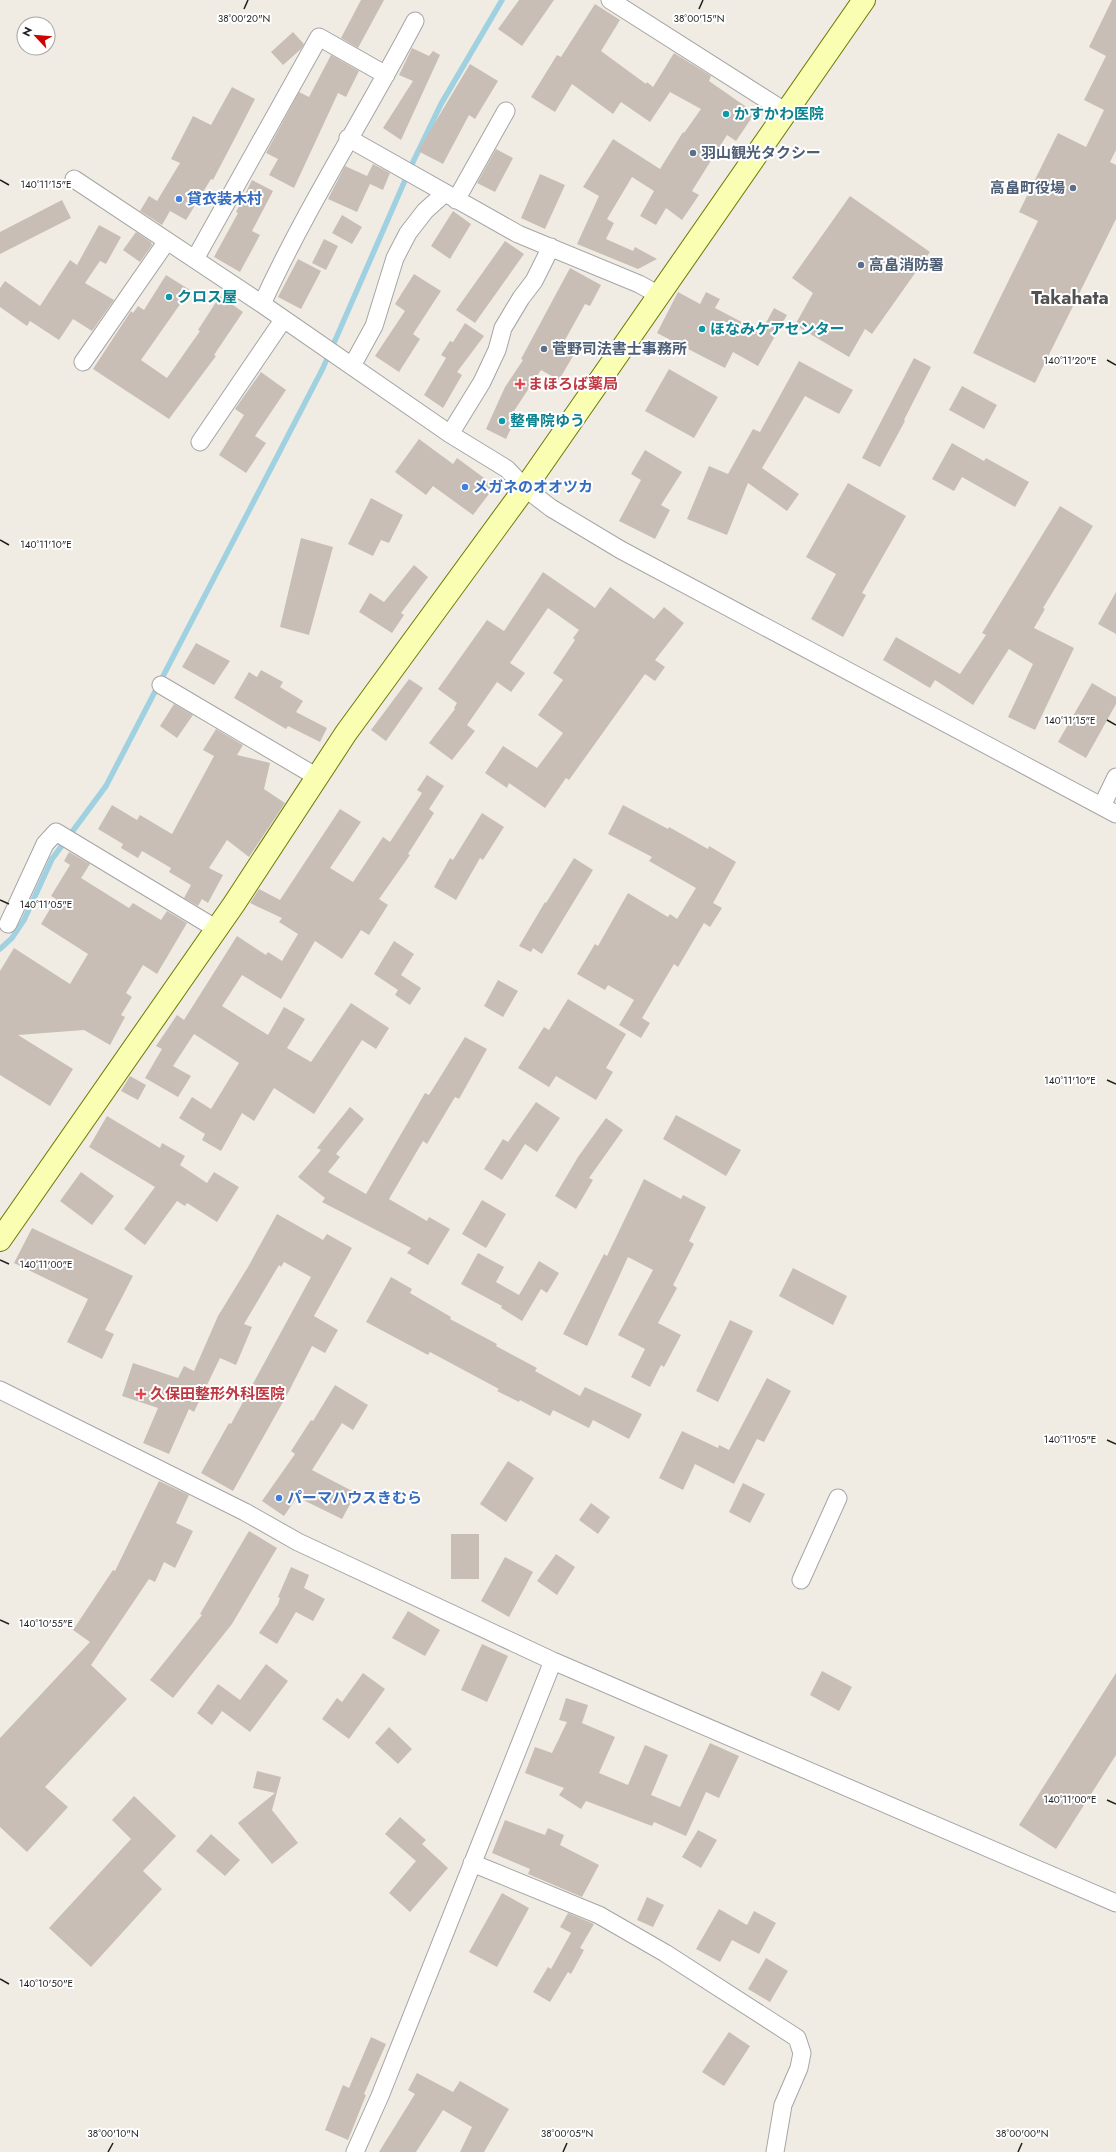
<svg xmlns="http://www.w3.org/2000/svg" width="1116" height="2152" viewBox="0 0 1116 2152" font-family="Jost,'Noto Sans JP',sans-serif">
<rect width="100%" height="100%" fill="#f0ece4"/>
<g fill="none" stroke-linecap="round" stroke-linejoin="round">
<!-- stream -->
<path stroke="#a0d1e1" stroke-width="5.5" d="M 0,949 L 12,938 L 24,920 L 52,859 L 106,786 L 323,368 L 413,162 L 441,104 L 502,0"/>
</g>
<!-- building -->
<path fill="#c8beb6" d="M 361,0 L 384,0 L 358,48 L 341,38 Z
M 519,0 L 554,0 L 522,46 L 498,29 Z
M 1112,0 L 1116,0 L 1116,150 L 1110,162 L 1116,165 L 1116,219 L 1035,383 L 973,353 L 1038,221 L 1019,212 L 1058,133 L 1086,147 L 1104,110 L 1084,100 L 1106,56 L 1089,47 Z
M 595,4 L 620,20 L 601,51 L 646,84 L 647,82 L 653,87 L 674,53 L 711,76 L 709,81 L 755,113 L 736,141 L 727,135 L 692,191 L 699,195 L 682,220 L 666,208 L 656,225 L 640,216 L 654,191 L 632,177 L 607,219 L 614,223 L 606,239 L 633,251 L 635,247 L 657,259 L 638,269 L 577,244 L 599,196 L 583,187 L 613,139 L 660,169 L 683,132 L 684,133 L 701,109 L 670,92 L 650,122 L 621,102 L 613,114 L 572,84 L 555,112 L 531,97 L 557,55 L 561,57 Z
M 293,32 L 304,44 L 301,49 L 283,65 L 271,52 Z
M 412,48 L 429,56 L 433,51 L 440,55 L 401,140 L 383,128 L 413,81 L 399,75 Z
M 331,55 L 359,71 L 346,97 L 338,93 L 294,188 L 269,175 L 278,159 L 266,153 L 299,92 L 309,97 Z
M 470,64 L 498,81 L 475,119 L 469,115 L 443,164 L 418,151 Z
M 232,87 L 255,99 L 235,138 L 213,180 L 211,179 L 186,220 L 170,211 L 162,225 L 140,211 L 149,196 L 157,201 L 180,163 L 171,159 L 193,116 L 211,125 Z
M 496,149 L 513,158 L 495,192 L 477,183 Z
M 373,164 L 390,173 L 383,190 L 370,184 L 357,212 L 328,199 L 345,166 L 367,176 Z
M 540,174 L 565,185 L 545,229 L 521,218 Z
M 252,180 L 273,191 L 252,231 L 260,235 L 240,272 L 214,257 L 238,213 L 236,212 Z
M 850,196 L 930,252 L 872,334 L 865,329 L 849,357 L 795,325 L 813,293 L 792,278 Z
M 62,200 L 71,218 L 0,254 L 0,232 Z
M 453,211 L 471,224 L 450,259 L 431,246 Z
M 342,215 L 362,227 L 352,244 L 332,233 Z
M 99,225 L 121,237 L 106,264 L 100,261 L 85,283 L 114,300 L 92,331 L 73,319 L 59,340 L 30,321 L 27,326 L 0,307 L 0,288 L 5,281 L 40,306 L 70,260 L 77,265 Z
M 136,232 L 151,242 L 152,245 L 140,262 L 123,250 Z
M 324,239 L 338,246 L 326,270 L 312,263 Z
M 505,241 L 524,254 L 475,323 L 456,310 Z
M 298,259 L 321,271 L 301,309 L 278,297 Z
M 570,268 L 601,285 L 590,306 L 585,304 L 560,349 L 573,356 L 559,380 L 541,370 L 514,411 L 518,413 L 506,439 L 486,429 L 505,387 L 523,360 L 521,359 Z
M 414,274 L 441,291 L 413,334 L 420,339 L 399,372 L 375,356 L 405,311 L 395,304 Z
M 166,275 L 190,290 L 141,360 L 164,376 L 167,378 L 200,331 L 198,330 L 220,296 L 243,312 L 214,355 L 216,356 L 169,419 L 93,369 L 131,311 L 133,313 L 138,306 L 144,310 Z
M 678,292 L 700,304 L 706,292 L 720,299 L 715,308 L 761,332 L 774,308 L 787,315 L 758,366 L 733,352 L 725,368 L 657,333 Z
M 465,323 L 484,336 L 457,372 L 462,375 L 443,408 L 424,395 L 446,358 L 441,355 L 450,341 L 453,342 Z
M 914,358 L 931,367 L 904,420 L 905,421 L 880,467 L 862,458 Z
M 799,361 L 853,390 L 839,414 L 805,396 L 762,468 L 799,494 L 787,511 L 748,483 L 727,535 L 687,519 L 709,466 L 728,474 L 753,429 L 760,432 Z
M 669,369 L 718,397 L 694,438 L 645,411 Z
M 261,372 L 286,390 L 255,436 L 266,443 L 246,473 L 219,455 L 244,415 L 235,409 Z
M 962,386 L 997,405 L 984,429 L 949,410 Z
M 419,439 L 453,464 L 457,458 L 495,486 L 473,515 L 433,486 L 426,495 L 395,472 Z
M 952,443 L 984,461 L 986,458 L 1029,482 L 1015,507 L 962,477 L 954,491 L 932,479 Z
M 645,450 L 682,472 L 661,505 L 670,510 L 655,539 L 619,521 L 641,480 L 631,474 Z
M 848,483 L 906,516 L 862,593 L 866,595 L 843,637 L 811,619 L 836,574 L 806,557 Z
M 371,498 L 403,515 L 389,543 L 381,540 L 373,556 L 348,544 Z
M 1060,506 L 1093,526 L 1043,608 L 1045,609 L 1034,628 L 1074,648 L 1035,730 L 1008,717 L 1033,664 L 1009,649 L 973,705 L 935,680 L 930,688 L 883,660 L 896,637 L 960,674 L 986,635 L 982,633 Z
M 301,538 L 333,547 L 309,635 L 280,627 Z
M 414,565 L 428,577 L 401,613 L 404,615 L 392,633 L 359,612 L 370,593 L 384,602 Z
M 543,572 L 595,608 L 610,587 L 654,619 L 664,607 L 684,623 L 655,660 L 665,667 L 655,681 L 645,674 L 569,780 L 566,778 L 545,808 L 509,783 L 507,788 L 485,773 L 503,746 L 537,768 L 563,733 L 538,715 L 563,680 L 553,673 L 575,640 L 573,638 L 579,630 L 548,608 L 510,663 L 525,673 L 511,692 L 497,682 L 467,725 L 475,731 L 452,760 L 429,743 L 455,709 L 454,708 L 457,703 L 438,689 L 487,620 L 504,631 Z
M 1116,592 L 1116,634 L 1098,624 Z
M 196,643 L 230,661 L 214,685 L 182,667 Z
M 261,670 L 283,682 L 280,687 L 303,701 L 296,712 L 327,728 L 320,742 L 288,726 L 286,729 L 234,698 L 249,672 L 257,677 Z
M 409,679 L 423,688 L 386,741 L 371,730 Z
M 1092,683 L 1116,697 L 1116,704 L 1086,758 L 1058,742 Z
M 174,704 L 193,715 L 177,738 L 160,726 Z
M 216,729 L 243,745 L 237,755 L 270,763 L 264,789 L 285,803 L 249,857 L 227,840 L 209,868 L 223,875 L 208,903 L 202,899 L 198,906 L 184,898 L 191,885 L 169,872 L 171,868 L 142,851 L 138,858 L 121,848 L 123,844 L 98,829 L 112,805 L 137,820 L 140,815 L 172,834 L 214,756 L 203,750 Z
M 427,775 L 444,786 L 429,809 L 434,813 L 408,854 L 410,855 L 379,899 L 388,905 L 369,935 L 361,930 L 342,959 L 315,941 L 281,999 L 242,975 L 222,1006 L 268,1035 L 284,1007 L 305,1019 L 287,1048 L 311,1062 L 351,1003 L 389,1028 L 376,1049 L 362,1040 L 314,1114 L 274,1088 L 254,1121 L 242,1113 L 221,1151 L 202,1140 L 205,1134 L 179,1118 L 192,1097 L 211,1109 L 239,1063 L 194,1034 L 173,1066 L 191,1076 L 178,1097 L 145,1078 L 162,1049 L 156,1046 L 177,1015 L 184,1020 L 237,936 L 266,955 L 268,952 L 282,961 L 298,934 L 279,922 L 282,918 L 250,903 L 259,889 L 280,900 L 340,809 L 361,822 L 330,868 L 353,882 L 383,837 L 390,842 L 422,793 L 417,790 Z
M 623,805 L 668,829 L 669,827 L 708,849 L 709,846 L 736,862 L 713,903 L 722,908 L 710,927 L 704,923 L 678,967 L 674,964 L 642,1018 L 650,1023 L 641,1038 L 619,1025 L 634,1000 L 608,985 L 605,990 L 577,974 L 595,944 L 598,946 L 628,893 L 668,917 L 670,914 L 677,919 L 696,888 L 649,861 L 652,857 L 608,834 Z
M 482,813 L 504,827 L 483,860 L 480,858 L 456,900 L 434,887 L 450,858 L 453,860 Z
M 69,852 L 90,864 L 81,878 L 129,908 L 133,903 L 161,920 L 167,911 L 187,923 L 157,974 L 143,965 L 126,993 L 132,997 L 121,1015 L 125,1017 L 110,1045 L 84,1030 L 18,1035 L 73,1069 L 50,1106 L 0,1075 L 0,971 L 14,948 L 70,984 L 88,954 L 41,924 L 56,899 L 51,896 L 70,865 L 64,861 Z
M 574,858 L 593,870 L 542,954 L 533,948 L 531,952 L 519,946 L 545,902 L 546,903 Z
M 394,941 L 414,954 L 401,975 L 421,988 L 410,1005 L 395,995 L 398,990 L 374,974 Z
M 498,980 L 518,991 L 503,1017 L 484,1006 Z
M 568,999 L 626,1034 L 606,1068 L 613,1072 L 596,1100 L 556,1076 L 549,1087 L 518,1068 L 544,1027 L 549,1030 Z
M 465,1037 L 487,1049 L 459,1099 L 455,1097 L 427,1144 L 423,1141 L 389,1199 L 427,1221 L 429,1217 L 450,1229 L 428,1265 L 407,1253 L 411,1248 L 322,1202 L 325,1198 L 298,1177 L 321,1150 L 317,1148 L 350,1107 L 364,1119 L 336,1154 L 340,1157 L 328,1172 L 366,1194 L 425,1093 L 429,1095 Z
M 130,1076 L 146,1085 L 138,1100 L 121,1091 Z
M 536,1102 L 560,1118 L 537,1152 L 525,1144 L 502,1180 L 484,1169 L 503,1139 L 508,1142 Z
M 676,1115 L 741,1150 L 726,1176 L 663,1139 Z
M 107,1116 L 160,1148 L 162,1143 L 185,1156 L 180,1165 L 207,1183 L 214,1172 L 239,1187 L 217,1222 L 187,1203 L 185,1206 L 177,1201 L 145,1245 L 124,1229 L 155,1187 L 89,1147 Z
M 606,1118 L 623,1130 L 589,1178 L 593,1180 L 576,1209 L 555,1196 L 578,1157 Z
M 81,1172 L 114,1196 L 92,1225 L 60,1201 Z
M 644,1179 L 681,1199 L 683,1195 L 706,1207 L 689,1241 L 694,1244 L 673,1285 L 677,1288 L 658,1323 L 681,1335 L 664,1367 L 661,1365 L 650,1387 L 631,1377 L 645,1349 L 618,1335 L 653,1270 L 628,1257 L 587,1346 L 563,1334 L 604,1254 L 607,1256 Z
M 482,1200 L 506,1214 L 486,1248 L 462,1234 Z
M 277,1214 L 323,1240 L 327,1234 L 352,1248 L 314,1316 L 338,1330 L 325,1353 L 312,1346 L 288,1393 L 233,1491 L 201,1473 L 229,1423 L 231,1424 L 311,1277 L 284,1262 L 281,1267 L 279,1265 L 244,1324 L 252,1327 L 236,1365 L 220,1358 L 194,1412 L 189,1409 L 169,1454 L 143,1443 L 158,1408 L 122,1396 L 133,1363 L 178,1378 L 184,1366 L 194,1371 L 218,1316 L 248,1267 Z
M 32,1228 L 133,1276 L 105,1330 L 114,1334 L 102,1359 L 67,1342 L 88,1299 L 14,1263 Z
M 478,1253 L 504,1267 L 496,1282 L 519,1295 L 539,1261 L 559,1273 L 547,1293 L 541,1289 L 522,1321 L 501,1308 L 502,1306 L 461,1284 Z
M 793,1268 L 847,1296 L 833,1325 L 779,1296 Z
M 391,1277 L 412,1289 L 410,1293 L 451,1317 L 450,1319 L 497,1344 L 496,1346 L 537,1368 L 535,1371 L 580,1396 L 585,1387 L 642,1414 L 629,1439 L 593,1420 L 589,1428 L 553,1410 L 550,1416 L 520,1400 L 519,1402 L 497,1391 L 499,1389 L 430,1352 L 428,1355 L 366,1322 Z
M 730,1320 L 753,1331 L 718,1402 L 696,1391 Z
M 767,1378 L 791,1391 L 764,1442 L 757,1439 L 734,1484 L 695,1464 L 683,1490 L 659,1478 L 682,1431 L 718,1448 L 719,1445 L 729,1450 Z
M 335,1385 L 368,1405 L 353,1430 L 342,1423 L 312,1470 L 356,1493 L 342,1519 L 297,1497 L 284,1516 L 262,1501 L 295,1454 L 291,1451 L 311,1420 L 313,1421 Z
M 508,1461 L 534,1478 L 506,1522 L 480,1504 Z
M 159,1481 L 189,1495 L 176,1523 L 193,1531 L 175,1568 L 164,1562 L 155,1582 L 149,1579 L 91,1665 L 127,1699 L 45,1787 L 68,1807 L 27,1852 L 0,1827 L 0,1738 L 90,1642 L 73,1630 L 113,1570 L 115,1571 Z
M 743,1483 L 765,1494 L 750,1523 L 729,1512 Z
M 591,1503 L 610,1517 L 598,1534 L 579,1520 Z
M 249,1531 L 277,1548 L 232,1624 L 173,1698 L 150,1680 L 202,1615 L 200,1614 Z
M 451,1534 L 479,1534 L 479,1579 L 451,1579 Z
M 556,1554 L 575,1567 L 557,1595 L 537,1581 Z
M 505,1557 L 533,1572 L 509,1617 L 481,1601 Z
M 291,1567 L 309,1575 L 304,1588 L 325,1599 L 313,1621 L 296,1612 L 277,1644 L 259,1633 L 278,1604 L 280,1598 L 278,1597 Z
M 408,1611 L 440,1630 L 425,1656 L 392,1638 Z
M 482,1644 L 508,1656 L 487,1702 L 461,1690 Z
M 266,1664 L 288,1681 L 250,1732 L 222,1711 L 212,1725 L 197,1713 L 218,1684 L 240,1700 Z
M 822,1671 L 852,1687 L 839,1711 L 810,1695 Z
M 363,1673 L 385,1689 L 349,1739 L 322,1719 L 337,1698 L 342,1702 Z
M 1116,1673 L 1116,1755 L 1056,1849 L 1019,1825 Z
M 566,1698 L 588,1705 L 582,1723 L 615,1737 L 599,1773 L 628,1785 L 645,1745 L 668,1755 L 651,1795 L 680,1807 L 710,1743 L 739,1756 L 719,1798 L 706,1792 L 686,1836 L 654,1822 L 652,1826 L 586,1801 L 581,1809 L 559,1795 L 564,1788 L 525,1773 L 535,1747 L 552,1753 L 567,1722 L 559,1720 Z
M 389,1727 L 412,1749 L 398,1764 L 375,1743 Z
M 257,1771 L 281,1777 L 272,1810 L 298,1843 L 272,1864 L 238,1823 L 275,1793 L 253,1788 Z
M 134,1796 L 176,1836 L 143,1871 L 162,1889 L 91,1967 L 49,1928 L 131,1839 L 112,1820 Z
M 400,1817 L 426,1840 L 422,1844 L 448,1868 L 410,1912 L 389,1893 L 416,1861 L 385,1834 Z
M 505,1820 L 545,1835 L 548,1828 L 564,1835 L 560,1845 L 599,1865 L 582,1897 L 528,1874 L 530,1869 L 492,1853 Z
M 698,1830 L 717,1840 L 701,1868 L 682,1857 Z
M 211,1834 L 240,1860 L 225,1876 L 196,1851 Z
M 502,1893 L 529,1908 L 497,1967 L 469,1952 Z
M 647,1897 L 664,1905 L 653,1927 L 637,1920 Z
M 719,1909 L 747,1925 L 754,1911 L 776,1923 L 759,1954 L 732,1940 L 720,1962 L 696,1949 Z
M 568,1913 L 594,1924 L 580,1948 L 584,1950 L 571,1974 L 568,1972 L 550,2002 L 533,1992 L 548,1967 L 551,1969 L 571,1933 L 560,1927 Z
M 766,1958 L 788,1971 L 770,2002 L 748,1989 Z
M 729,2032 L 750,2046 L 724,2086 L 702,2072 Z
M 371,2037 L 386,2044 L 364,2094 L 366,2095 L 348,2140 L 325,2130 L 343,2085 L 349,2088 Z
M 417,2073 L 453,2092 L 460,2081 L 509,2109 L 484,2152 L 460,2152 L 472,2127 L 443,2110 L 416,2152 L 379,2152 L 415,2094 L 408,2090 Z"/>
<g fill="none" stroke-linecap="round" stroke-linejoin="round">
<defs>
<path id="street" d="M 610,0 L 786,112
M 348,138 L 518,234 L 639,284 L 659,295
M 74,179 L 262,304 L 450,434 L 507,469 L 525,488 L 551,508 L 621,550 L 1116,814
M 456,200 L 506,111
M 195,259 L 319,37 L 386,75
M 262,304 C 307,206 365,116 415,21
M 83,362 L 167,241
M 352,366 L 374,326 L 395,258 L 408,233 L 425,211 L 445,193
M 450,434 L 482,382 L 497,350 L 503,328 L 521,298 L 534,281 L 551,247
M 200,442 L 283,320
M 161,685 L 317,777
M 1102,806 L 1116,777
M 8,924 L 45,844 L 56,832 L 215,928
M 0,1390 L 245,1512 L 298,1542 L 553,1661 L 1116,1903
M 801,1580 L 838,1498
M 472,1863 L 599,1915 L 665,1953 L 797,2038 L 802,2053 L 799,2068 L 783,2105 L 775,2152
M 355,2152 L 380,2096 L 553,1661"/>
<path id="secondary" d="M 0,1240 L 234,904 L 346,733 L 525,488 L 864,0"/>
</defs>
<!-- street casing -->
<use href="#street" stroke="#a5a5a5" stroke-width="19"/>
<!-- secondary casing -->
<use href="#secondary" stroke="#6b7b00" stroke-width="24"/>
<!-- street -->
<use href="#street" stroke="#fff" stroke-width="17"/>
<!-- secondary -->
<use href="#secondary" stroke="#f9feb3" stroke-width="22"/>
</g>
<!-- ticks -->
<path fill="none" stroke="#1e1e1e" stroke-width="1.5" d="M 244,9 L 248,0M 699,9 L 703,0M 0,180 L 9,185M 1107,360 L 1116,365M 0,540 L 9,545M 1107,720 L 1116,725M 0,900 L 9,904M 1107,1080 L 1116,1084M 0,1260 L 9,1264M 1107,1440 L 1116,1444M 0,1620 L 9,1624M 1107,1800 L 1116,1804M 0,1979 L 9,1984M 108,2152 L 113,2143M 563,2152 L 567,2143M 1018,2152 L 1022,2143"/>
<!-- markers -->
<g fill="#0f9aa8" stroke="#fff" stroke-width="1.5">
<circle cx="726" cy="114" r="4"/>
<circle cx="169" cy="297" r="4"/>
<circle cx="702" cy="329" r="4"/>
<circle cx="502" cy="421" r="4"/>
</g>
<g fill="#5c6f8a" stroke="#fff" stroke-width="1.5">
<circle cx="693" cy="153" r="4"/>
<circle cx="1073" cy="188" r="4"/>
<circle cx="861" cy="265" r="4"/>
<circle cx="544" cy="349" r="4"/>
</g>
<g fill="#3f7fe0" stroke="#fff" stroke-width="1.5">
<circle cx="179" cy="199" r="4"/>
<circle cx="465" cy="487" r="4"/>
<circle cx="279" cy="1498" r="4"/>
</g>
<g fill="#e0444e" stroke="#fff" stroke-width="1.5">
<path d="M518 378h4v4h4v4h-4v4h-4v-4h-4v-4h4z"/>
<path d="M139 1388h4v4h4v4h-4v4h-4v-4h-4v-4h4z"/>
</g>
<g text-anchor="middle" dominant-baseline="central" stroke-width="4" stroke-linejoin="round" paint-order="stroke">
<!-- culture labels -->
<g font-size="15" font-weight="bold" fill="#0d838f" stroke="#fff" text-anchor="start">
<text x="734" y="114">かすかわ医院</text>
<text x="177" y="297">クロス屋</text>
<text x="710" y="329">ほなみケアセンター</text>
<text x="510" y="421">整骨院ゆう</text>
</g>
<!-- service labels -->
<g font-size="15" font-weight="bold" fill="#4e5e75" stroke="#fff" text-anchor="start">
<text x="701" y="153">羽山観光タクシー</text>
<text x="1065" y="188" text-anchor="end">高畠町役場</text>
<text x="869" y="265">高畠消防署</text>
<text x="552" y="349">菅野司法書士事務所</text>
</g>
<!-- shop labels -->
<g font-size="15" font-weight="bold" fill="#366cbe" stroke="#fff" text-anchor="start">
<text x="187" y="199">貸衣装木村</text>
<text x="473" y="487">メガネのオオツカ</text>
<text x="287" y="1498">パーマハウスきむら</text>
</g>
<!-- health labels -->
<g font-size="15" font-weight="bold" fill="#be3a42" stroke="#fff" text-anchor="start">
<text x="528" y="384">まほろば薬局</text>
<text x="150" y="1394">久保田整形外科医院</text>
</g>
<!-- district labels -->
<g font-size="19" font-weight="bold" fill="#515151" stroke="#fff">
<text x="1070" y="297">Takahata</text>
</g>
</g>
<g font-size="10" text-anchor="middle" fill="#1e1e1e" stroke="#fff" stroke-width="4" stroke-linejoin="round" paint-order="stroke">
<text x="244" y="22">38°00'20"N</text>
<text x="699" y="22">38°00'15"N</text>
<text x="46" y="188">140°11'15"E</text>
<text x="1070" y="364">140°11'20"E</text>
<text x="46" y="548">140°11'10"E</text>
<text x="1070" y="724">140°11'15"E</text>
<text x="46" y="908">140°11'05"E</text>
<text x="1070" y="1084">140°11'10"E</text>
<text x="46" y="1268">140°11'00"E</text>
<text x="1070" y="1443">140°11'05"E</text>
<text x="46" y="1627">140°10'55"E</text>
<text x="1070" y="1803">140°11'00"E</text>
<text x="46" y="1987">140°10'50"E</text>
<text x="113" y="2137">38°00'10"N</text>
<text x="567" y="2137">38°00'05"N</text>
<text x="1022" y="2137">38°00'00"N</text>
</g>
<!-- north arrow -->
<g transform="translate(36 36) rotate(296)"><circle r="19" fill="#ffffff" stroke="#a5a5a5"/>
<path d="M0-3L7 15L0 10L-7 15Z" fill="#cd0300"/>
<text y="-6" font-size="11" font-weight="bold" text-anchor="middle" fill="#1e1e1e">N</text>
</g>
</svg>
